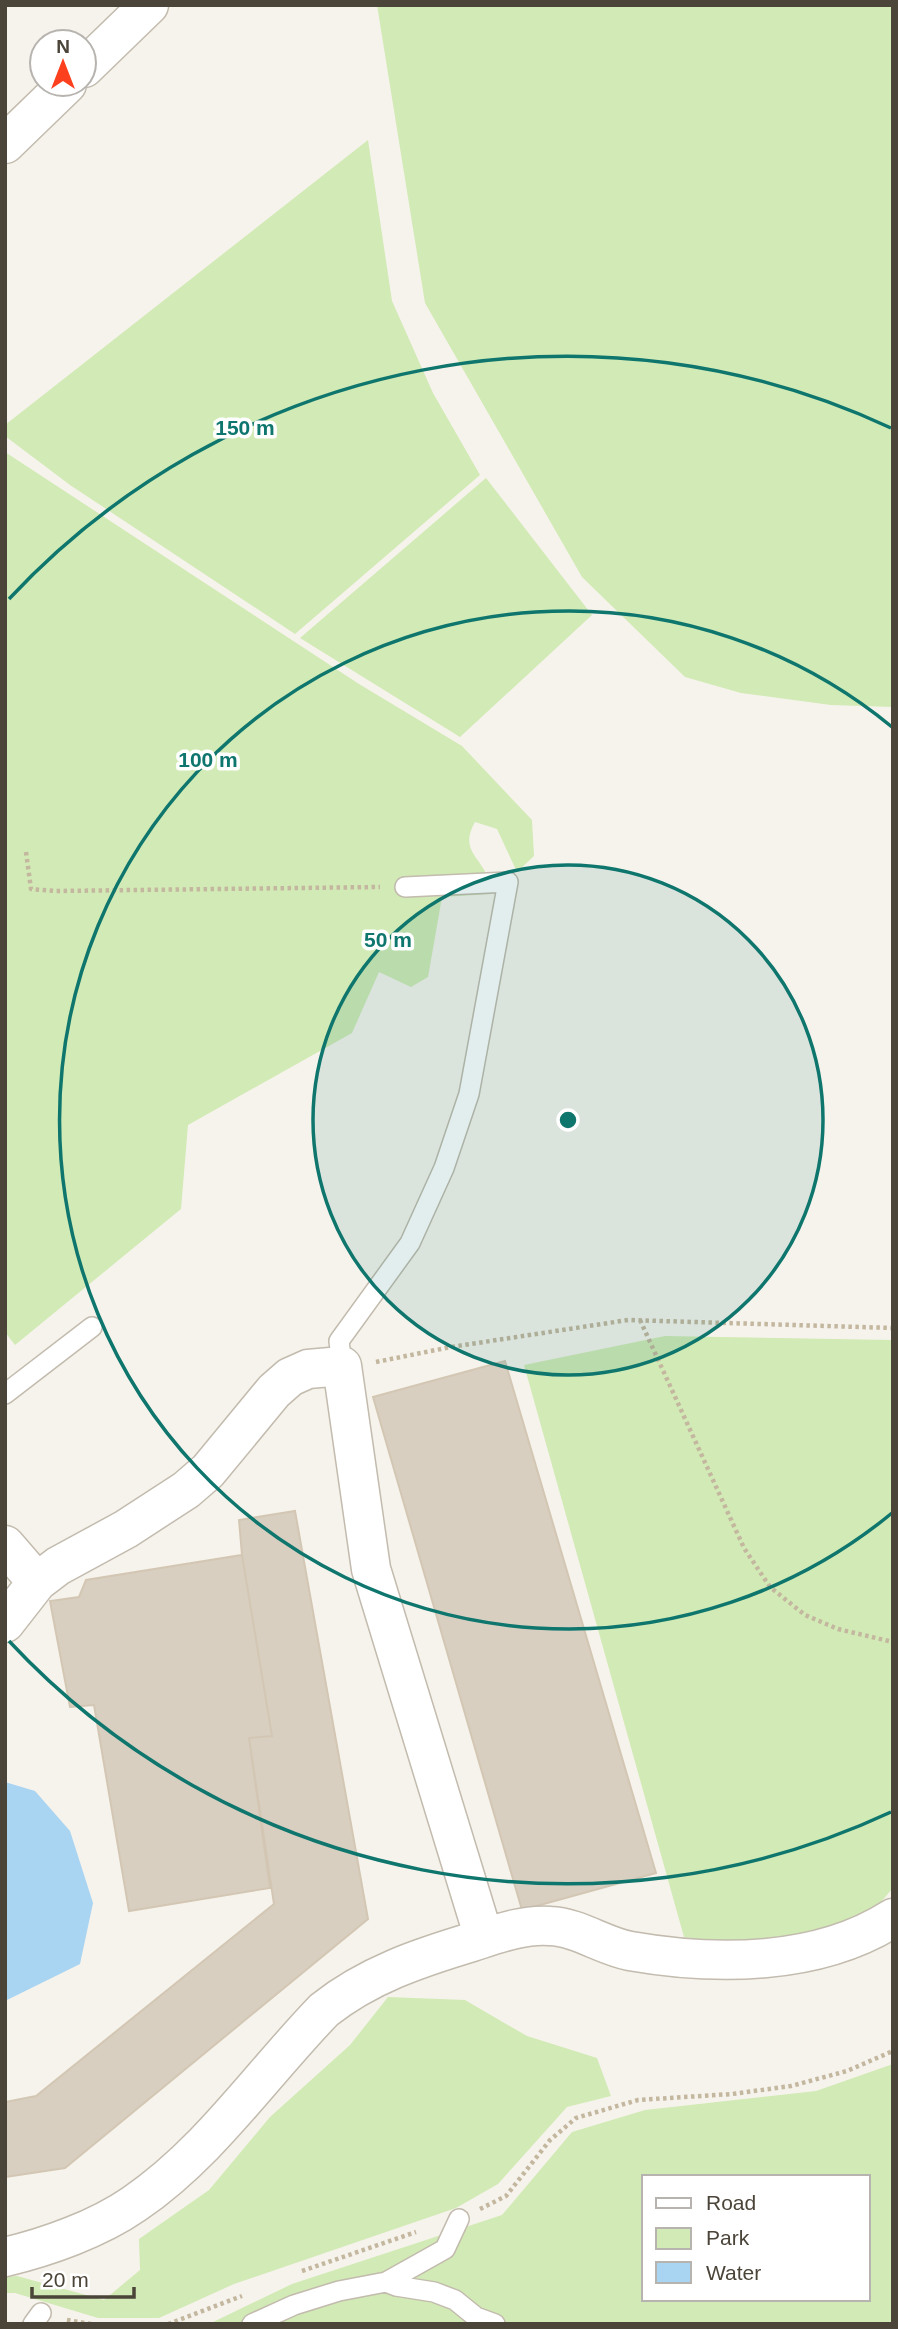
<svg xmlns="http://www.w3.org/2000/svg" width="898" height="2329" viewBox="0 0 898 2329" font-family="Helvetica,sans-serif">
<rect width="100%" height="100%" fill="#f6f3ec"/>
<!-- green -->
<path fill="#d2eab5" fill-rule="evenodd" d="M 377,5 L 893,5 L 893,707 L 831,705 L 741,693 L 685,677 L 582,577 L 425,303 Z
M 368,140 L 392,301 L 433,393 L 480,475 L 295,634 L 70,485 L 5,436 L 5,425 Z
M 5,452 L 359,684 L 462,746 L 532,820 L 534,856 L 517,872 L 497,829 L 475,822 C 460,849 478,855 488,877 C 490,882 491,888 492,894 L 442,897 L 428,977 L 411,987 L 379,972 L 352,1033 L 188,1125 L 181,1209 L 15,1345 L 5,1332 Z
M 486,478 L 592,615 L 460,737 L 300,638 Z
M 665,1336 L 893,1340 L 893,1888 L 866,1919 L 802,1935 L 724,1942 L 684,1937 L 524,1365 Z
M 388,1997 L 465,2000 L 527,2036 L 597,2058 L 611,2096 L 567,2107 L 498,2184 L 456,2208 L 234,2284 L 159,2318 L 98,2318 L 15,2293 L 5,2293 L 5,2277 L 17,2276 L 104,2300 L 140,2270 L 139,2239 L 209,2190 L 270,2117 L 350,2045 Z
M 893,2064 L 893,2324 L 209,2324 L 292,2284 L 502,2215 L 572,2132 L 645,2110 L 816,2091 ZM 644,2177 L 868,2177 L 868,2299 L 644,2299 Z"/>
<!-- water -->
<path fill="#a9d4f2" d="M 5,1782 L 35,1791 L 70,1831 L 93,1903 L 80,1964 L 5,2001 Z"/>
<!-- building -->
<path fill="#d8cfc1" stroke="#d3c7b4" stroke-width="2" d="M 505,1361 L 656,1873 L 522,1910 L 373,1397 Z
M 295,1511 L 368,1919 L 65,2168 L 5,2177 L 5,2102 L 36,2096 L 274,1904 L 249,1738 L 272,1736 L 242,1555 L 239,1520 Z
M 242,1555 L 272,1736 L 249,1738 L 270,1888 L 129,1911 L 94,1705 L 70,1707 L 50,1601 L 79,1597 L 86,1580 Z"/>
<g fill="none" stroke-linecap="round" stroke-linejoin="round">
<defs>
<path id="lane" d="M 342,1366 L 339,1341 L 410,1243 L 444,1168 L 469,1094 L 508,882 L 405,887
M 5,1394 L 92,1327
M 386,2282 L 396,2286 L 434,2292 L 455,2300 L 476,2317 L 495,2324
M 33,2324 L 41,2313
M 252,2324 L 294,2305 L 339,2291 L 386,2282 L 445,2249 L 459,2219"/>
<path id="street" d="M 84,68 L 149,5
M 5,144 L 67,84
M 5,1545 L 37,1582
M 5,1623 L 37,1582 L 58,1566 L 126,1529 L 186,1490 L 208,1471 L 274,1391 L 290,1377 L 308,1369 L 342,1366 L 371,1569 L 484,1938
M 5,2257 C 47,2247 98,2229 134,2204 C 209,2153 261,2075 324,2010 C 368,1975 419,1958 472,1942 C 497,1934 523,1924 550,1926 C 578,1927 603,1946 630,1951 C 716,1966 818,1966 893,1918"/>
</defs>
<!-- lane casing -->
<use href="#lane" stroke="#c2bbae" stroke-width="22"/>
<!-- street casing -->
<use href="#street" stroke="#c2bbae" stroke-width="41"/>
<!-- path -->
<path stroke="#c4b79f" stroke-width="4.5" stroke-dasharray="3.5 3.5" stroke-linecap="butt" d="M 26,852 L 31,889 L 55,891 L 380,887
M 640,1320 L 744,1548 L 770,1587 L 805,1615 L 838,1629 L 893,1642
M 376,1362 L 451,1347 L 628,1320 L 893,1328
M 480,2209 L 506,2196 L 550,2140 L 576,2118 L 638,2100 L 732,2094 L 791,2086 L 847,2071 L 893,2051
M 302,2271 L 416,2232
M 67,2320 L 91,2324
M 168,2324 L 242,2296"/>
<!-- lane -->
<use href="#lane" stroke="#fff" stroke-width="19"/>
<!-- street -->
<use href="#street" stroke="#fff" stroke-width="38"/>
</g>
<!-- distance rings -->
<circle cx="568" cy="1120" r="255" fill="#0f766e" fill-opacity=".12"/>
<g fill="none" stroke="#0f766e" stroke-width="3.5">
<circle cx="568" cy="1120" r="255"/>
<path d="M892 1513A509 509 0 1 1 892 727"/>
<path d="M891 1812A764 764 0 0 1 9 1641M9 599A764 764 0 0 1 891 428"/>
</g>
<circle cx="568" cy="1120" r="10" fill="#0f766e" stroke="#fff" stroke-width="3.5"/>
<g font-size="21" text-anchor="middle" font-weight="bold" fill="#0f766e" stroke="#fff" stroke-width="7" stroke-linejoin="round" paint-order="stroke">
<text x="245" y="435">150 m</text>
<text x="208" y="767">100 m</text>
<text x="388" y="947">50 m</text>
</g>
<!-- border -->
<rect width="898" height="2329" fill="none" stroke="#4b4439" stroke-width="14"/>
<!-- legend -->
<rect x="642" y="2175" width="228" height="126" fill="#ffffff" stroke="#b7b4b0" stroke-width="2"/>
<rect x="656" y="2198" width="35" height="10" fill="#ffffff" stroke="#b7b4b0" stroke-width="2"/>
<text x="706" y="2210" font-size="21" fill="#4b4439">Road</text>
<rect x="656" y="2228" width="35" height="21" fill="#d2eab5" stroke="#b7b4b0" stroke-width="2"/>
<text x="706" y="2245" font-size="21" fill="#4b4439">Park</text>
<rect x="656" y="2262" width="35" height="21" fill="#a9d4f2" stroke="#b7b4b0" stroke-width="2"/>
<text x="706" y="2280" font-size="21" fill="#4b4439">Water</text>
<!-- north arrow -->
<g transform="translate(63 63)"><circle r="33" fill="#ffffff" stroke="#b7b4b0" stroke-width="2"/>
<path d="M0-5L12 26L0 18L-12 26Z" fill="#fc3f1d"/>
<text y="-10" font-size="19" font-weight="bold" text-anchor="middle" fill="#4b4439">N</text>
</g>
<!-- scale -->
<path d="M32 2287v10h102v-10" fill="none" stroke="#4b4439" stroke-width="3.5"/>
<text x="42" y="2287" font-size="21" fill="#4b4439" stroke="#ffffff" stroke-width="5" paint-order="stroke">20 m</text>
</svg>
